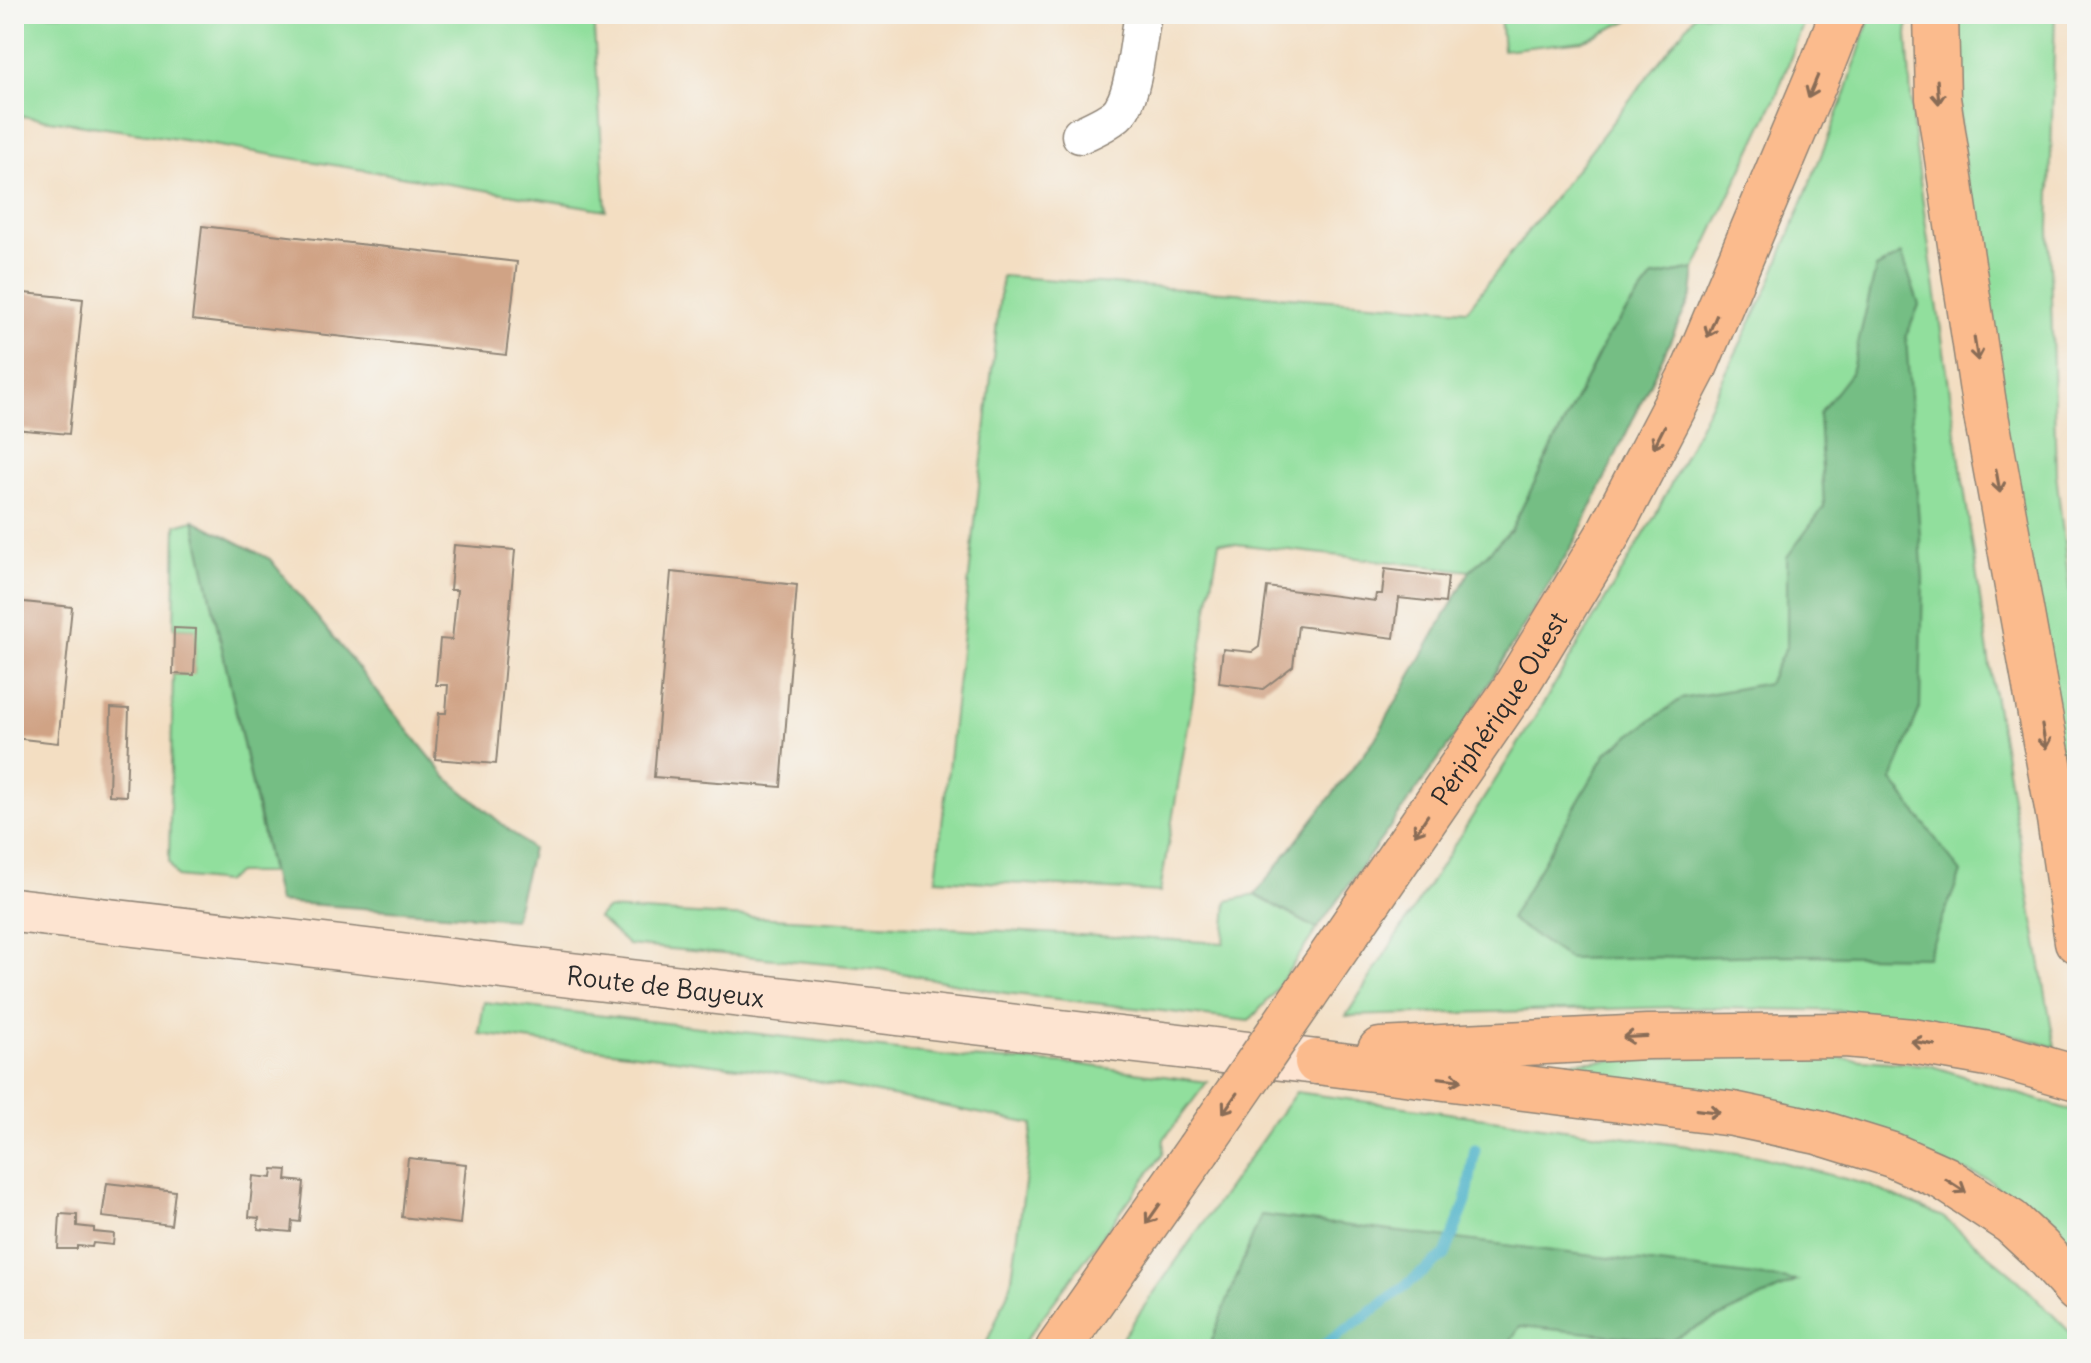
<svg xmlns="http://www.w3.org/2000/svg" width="2091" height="1363" viewBox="0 0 2091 1363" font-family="Delius,sans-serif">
<rect width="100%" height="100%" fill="#f6f6f2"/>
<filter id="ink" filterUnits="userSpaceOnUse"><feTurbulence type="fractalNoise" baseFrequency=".0125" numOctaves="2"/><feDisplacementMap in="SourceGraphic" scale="16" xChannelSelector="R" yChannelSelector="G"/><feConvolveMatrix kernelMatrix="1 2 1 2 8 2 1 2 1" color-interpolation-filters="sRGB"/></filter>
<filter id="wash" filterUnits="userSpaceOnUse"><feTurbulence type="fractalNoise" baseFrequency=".006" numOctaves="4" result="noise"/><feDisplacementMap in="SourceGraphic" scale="32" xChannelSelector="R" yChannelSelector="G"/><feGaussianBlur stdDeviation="1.8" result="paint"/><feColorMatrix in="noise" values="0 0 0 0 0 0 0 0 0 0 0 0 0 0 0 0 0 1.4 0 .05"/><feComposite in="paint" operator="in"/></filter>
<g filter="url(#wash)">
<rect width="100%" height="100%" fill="#f3dec2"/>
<!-- green -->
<path fill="#91df9d" stroke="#5e8564" stroke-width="2" d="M 14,14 L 593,14 L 606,210 L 140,133 L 14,115 Z
M 1500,14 L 1643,14 L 1583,41 L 1503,50 Z
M 1696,14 L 1807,14 L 1775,99 L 1695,269 L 1653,277 L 1607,337 L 1511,530 L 1470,571 L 1219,542 L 1160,892 L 936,879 L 1002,276 L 1467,310 Z
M 1871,14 L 1909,14 L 1907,35 L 1913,128 L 1928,241 L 1994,694 L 2055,1047 L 1987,1028 L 1849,1011 L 1678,1007 L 1346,1016 L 1534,719 L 1655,516 L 1768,288 L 1844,98 Z
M 1950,14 L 2055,14 L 2049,228 L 2056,473 L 2077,654 L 2077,849 L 1974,266 Z
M 194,520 L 271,873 L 237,873 L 224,882 L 177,877 L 169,862 L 173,674 L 194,674 L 195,629 L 174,628 L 176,525 Z
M 1255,895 L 1317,929 L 1271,997 L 1249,1021 L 1005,993 L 880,969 L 628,945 L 598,918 L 606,909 L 1224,943 L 1227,901 Z
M 484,1002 L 966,1058 L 1077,1064 L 1207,1082 L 1164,1139 L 1163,1154 L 1019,1349 L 984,1349 L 1011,1285 L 1033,1124 L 761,1070 L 479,1034 Z
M 1768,1053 L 1929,1065 L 2076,1112 L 2077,1265 L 1988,1179 L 1750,1097 L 1550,1077 L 1548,1063 Z
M 1296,1092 L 1759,1156 L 1868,1185 L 1943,1217 L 2013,1275 L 2069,1331 L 2077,1349 L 1114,1349 Z"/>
<!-- forest -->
<path fill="#74be84" stroke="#507458" stroke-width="2" d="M 1902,254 L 1919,305 L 1906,337 L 1923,579 L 1920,708 L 1892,780 L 1961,873 L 1927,957 L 1792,955 L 1569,959 L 1510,919 L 1607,752 L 1681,699 L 1768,683 L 1787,645 L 1787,557 L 1824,507 L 1819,414 L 1851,373 L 1876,268 Z
M 1695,269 L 1692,295 L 1576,539 L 1468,718 L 1317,929 L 1255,895 L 1375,739 L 1470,571 L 1511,530 L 1607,337 L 1653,277 Z
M 194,520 L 270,559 L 446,777 L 532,849 L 514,919 L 278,902 Z
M 1261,1215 L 1797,1281 L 1668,1341 L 1520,1326 L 1505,1349 L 1208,1349 Z"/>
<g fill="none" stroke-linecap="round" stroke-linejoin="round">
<!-- stream -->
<path stroke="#4ab1c8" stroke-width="11" d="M 1318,1349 L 1371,1312 L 1445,1255 L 1466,1202 L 1475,1149"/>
</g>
<g id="blocks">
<!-- building -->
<path fill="#d0a385" d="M 202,226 L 517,262 L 506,355 L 192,320 Z
M 14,292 L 83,299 L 69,434 L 14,429 Z
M 454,545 L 515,550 L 496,764 L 435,759 L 439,713 L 446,713 L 448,685 L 436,685 L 440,639 L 452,640 L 457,590 L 450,590 Z
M 1385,569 L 1448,577 L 1445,603 L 1399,598 L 1394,638 L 1298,626 L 1293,666 L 1263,689 L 1219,683 L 1223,649 L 1252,652 L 1259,647 L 1267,587 L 1375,601 L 1376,594 L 1382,594 Z
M 671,572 L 797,585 L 781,787 L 654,777 Z
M 14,601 L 72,607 L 58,743 L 14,738 Z
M 174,628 L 196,629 L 194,675 L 173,674 Z
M 111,708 L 129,709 L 126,796 L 109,795 Z
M 408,1158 L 466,1164 L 460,1224 L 402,1217 Z
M 273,1169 L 287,1170 L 286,1180 L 304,1182 L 300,1222 L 292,1221 L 291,1232 L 258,1229 L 259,1218 L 249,1217 L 253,1176 L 272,1178 Z
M 107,1183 L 175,1191 L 171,1225 L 102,1217 Z
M 60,1214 L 77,1215 L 77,1226 L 94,1228 L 94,1232 L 114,1234 L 113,1245 L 93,1243 L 92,1247 L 77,1246 L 77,1249 L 58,1249 Z"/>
</g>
</g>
<g filter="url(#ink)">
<use href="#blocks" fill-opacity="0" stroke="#8f8476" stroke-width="2"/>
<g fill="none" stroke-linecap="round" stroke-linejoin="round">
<defs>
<path id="minor" d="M 1080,135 C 1091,130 1116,119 1122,108 C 1135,87 1138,39 1143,14"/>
<g id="secondary">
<path id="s1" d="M 14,910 L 1317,1062"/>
</g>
<g id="trunk">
<path d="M 1936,14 L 1938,98 L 1984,404 L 2059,819 L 2077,941"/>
<path id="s2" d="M 1306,993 L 1513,691 L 1607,536 L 1695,367 L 1823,63 L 1842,14"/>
<path d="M 1380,1050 L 1647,1037 L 1845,1035 L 1912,1041 L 2000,1056 L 2077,1078"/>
<path d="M 1317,1062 L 1733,1114 L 1818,1132 L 1892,1155 L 1944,1178 L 2011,1222 L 2039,1248 L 2077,1290"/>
<path d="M 1058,1349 L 1198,1150"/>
</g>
</defs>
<!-- minor casing -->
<use href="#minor" stroke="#8f8476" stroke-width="39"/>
<!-- secondary casing -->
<use href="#secondary" stroke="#8f8476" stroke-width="47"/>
<!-- trunk casing -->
<use href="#trunk" stroke="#8f8476" stroke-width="47"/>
<!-- minor -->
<use href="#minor" stroke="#fff" stroke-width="36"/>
<!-- secondary -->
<use href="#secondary" stroke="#fde4d1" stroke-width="44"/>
<!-- trunk -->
<use href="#trunk" stroke="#fbbb8d" stroke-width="44"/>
<defs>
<path id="trunk-bridge" d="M 1198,1150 L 1306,993"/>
</defs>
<!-- trunk-bridge casing -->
<use href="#trunk-bridge" stroke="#8f8476" stroke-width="47" stroke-linecap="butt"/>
<!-- trunk-bridge -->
<use href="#trunk-bridge" stroke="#fbbb8d" stroke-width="44"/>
</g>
<!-- one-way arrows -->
<defs><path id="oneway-shaft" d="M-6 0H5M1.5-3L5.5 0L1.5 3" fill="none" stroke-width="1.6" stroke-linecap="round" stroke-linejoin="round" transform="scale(2)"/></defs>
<g stroke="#896c57">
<use href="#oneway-shaft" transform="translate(1813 87) rotate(113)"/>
<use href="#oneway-shaft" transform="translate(1938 92) rotate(86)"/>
<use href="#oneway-shaft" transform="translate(1712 326) rotate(113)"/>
<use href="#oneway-shaft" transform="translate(1976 349) rotate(81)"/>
<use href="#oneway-shaft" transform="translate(1659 437) rotate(117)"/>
<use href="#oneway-shaft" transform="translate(1998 481) rotate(80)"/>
<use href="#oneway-shaft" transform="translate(2044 737) rotate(80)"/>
<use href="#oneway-shaft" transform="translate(1421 825) rotate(124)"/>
<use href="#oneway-shaft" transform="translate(1635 1037) rotate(177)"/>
<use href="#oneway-shaft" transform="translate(1923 1043) rotate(-171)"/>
<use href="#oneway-shaft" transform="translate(1450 1079) rotate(7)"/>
<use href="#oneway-shaft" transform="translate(1230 1103) rotate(125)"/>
<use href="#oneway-shaft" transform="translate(1708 1111) rotate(7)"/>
<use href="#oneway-shaft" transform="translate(1956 1186) rotate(33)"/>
<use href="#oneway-shaft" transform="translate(1153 1214) rotate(125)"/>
</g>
</g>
<g text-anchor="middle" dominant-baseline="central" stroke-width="6" stroke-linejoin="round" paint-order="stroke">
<!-- street labels -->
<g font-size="26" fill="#2b2b2b" stroke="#f6f6f2">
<text stroke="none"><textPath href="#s2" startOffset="344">Périphérique Ouest</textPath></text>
<text stroke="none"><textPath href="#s1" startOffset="656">Route de Bayeux</textPath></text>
</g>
</g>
<!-- margin -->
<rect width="2091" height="1363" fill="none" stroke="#f6f6f2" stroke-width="48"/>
</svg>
